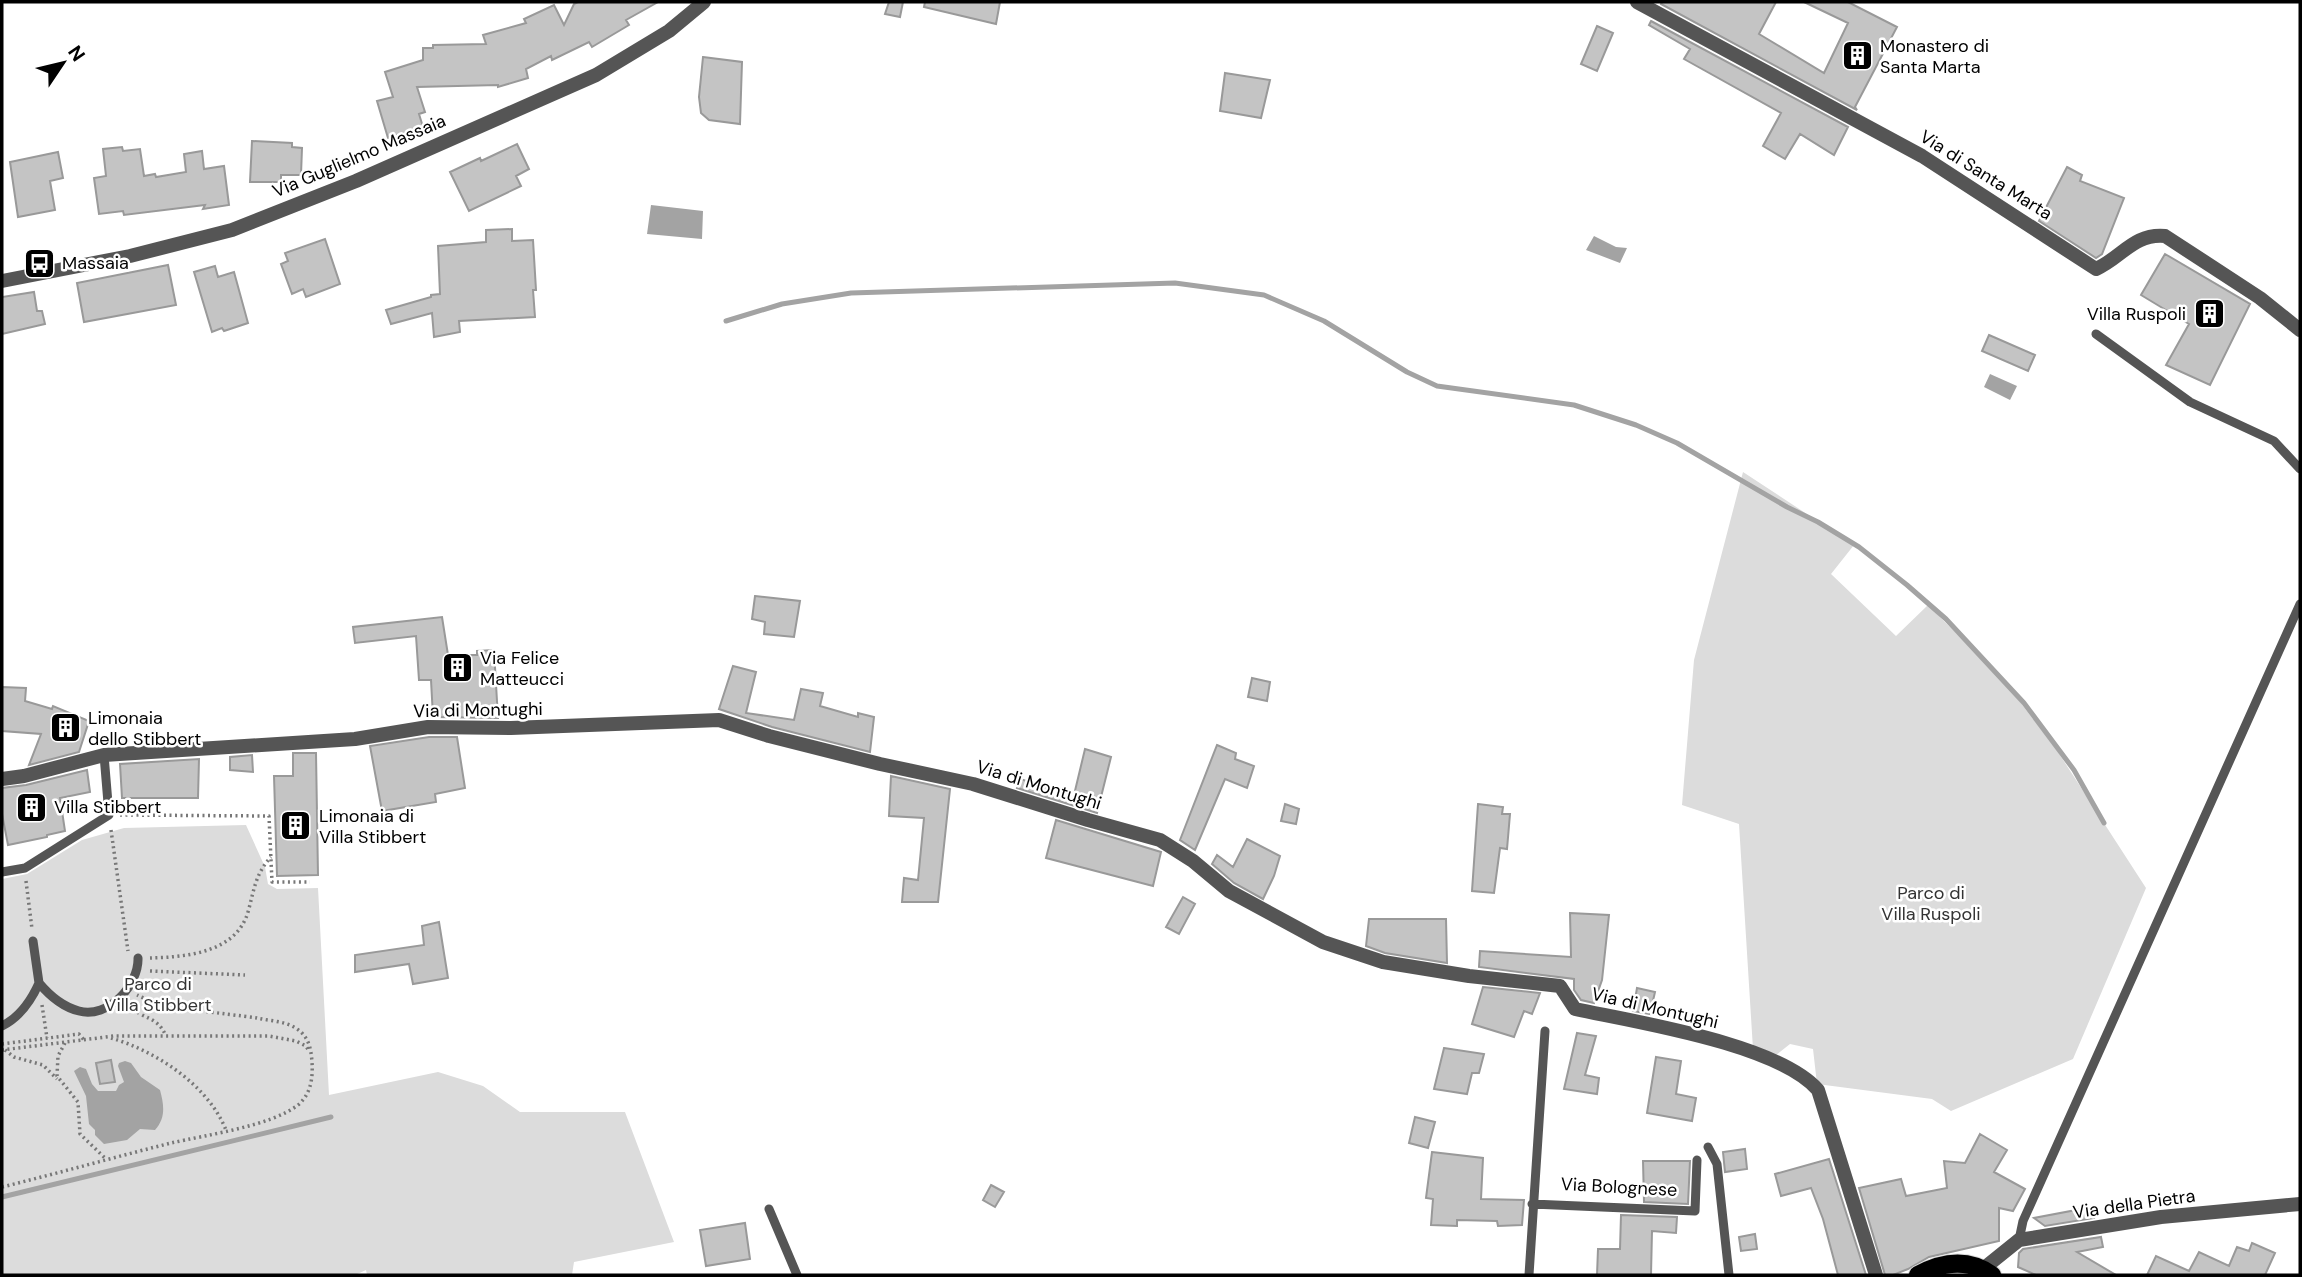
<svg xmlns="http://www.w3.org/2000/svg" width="2302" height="1277" viewBox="0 0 2302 1277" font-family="'DM Sans',sans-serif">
<rect width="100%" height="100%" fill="#fff"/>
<!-- green -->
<path fill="#dcdcdc" d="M 1743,472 L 1854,545 L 1831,574 L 1896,636 L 1928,605 L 2008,686 L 2056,749 L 2146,888 L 2073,1059 L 1951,1111 L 1932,1099 L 1817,1084 L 1813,1049 L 1790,1044 L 1775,1056 L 1753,1049 L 1739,824 L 1682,805 L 1694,660 Z
M 246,825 L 265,867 L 268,884 L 277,889 L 318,888 L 329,1095 L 438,1072 L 483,1086 L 520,1112 L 625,1112 L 674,1242 L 574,1262 L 572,1275 L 367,1275 L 366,1270 L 355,1275 L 2,1275 L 2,879 L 27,874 L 82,840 L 124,828 Z"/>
<!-- water -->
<path fill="#a3a3a3" d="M 651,205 L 703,211 L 702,239 L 647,234 Z
M 1594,236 L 1616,247 L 1627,248 L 1620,263 L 1586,250 Z
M 1990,374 L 2017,386 L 2010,400 L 1984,387 Z
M 125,1061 L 131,1063 L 141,1077 L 160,1090 C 164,1105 166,1118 155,1130 L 140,1129 L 127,1140 L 104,1144 L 95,1135 L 95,1130 L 89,1124 L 86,1096 L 74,1071 L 80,1067 L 86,1069 L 92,1084 L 98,1091 L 116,1091 L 119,1085 L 124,1082 L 118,1066 L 119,1063 Z"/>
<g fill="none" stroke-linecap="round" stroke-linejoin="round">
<!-- stream -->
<path stroke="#a3a3a3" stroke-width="5" d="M 726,321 L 782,304 L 851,293 L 1175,283 L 1264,295 L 1324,321 L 1407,372 L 1437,386 L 1574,405 L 1636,425 L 1677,443 L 1787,507 L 1818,522 L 1859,547 L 1907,585 L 1946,619 L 2024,703 L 2074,770 L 2104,823
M 2,1197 L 331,1117"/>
</g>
<!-- building -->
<path fill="#c4c4c4" stroke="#999" stroke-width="2" d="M 578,2 L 658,2 L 626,20 L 629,25 L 592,47 L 589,42 L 552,60 L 551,56 L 526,69 L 528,78 L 498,87 L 498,85 L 417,87 L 425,112 L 419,114 L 423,127 L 388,138 L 377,101 L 393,97 L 385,72 L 423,60 L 423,48 L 433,48 L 433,45 L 486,44 L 483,35 L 526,23 L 524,19 L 554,5 L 564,25 L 574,4 Z
M 889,2 L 903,2 L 900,17 L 885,14 Z
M 925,2 L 1000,2 L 996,24 L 924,7 Z
M 1662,2 L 1776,2 L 1759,34 L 1824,73 L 1848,23 L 1804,2 L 1848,2 L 1897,27 L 1855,107 L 1857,110 L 1661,4 Z
M 1651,21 L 1848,127 L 1834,155 L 1800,134 L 1785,159 L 1763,146 L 1781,113 L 1684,59 L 1690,49 L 1649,25 Z
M 1597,26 L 1613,33 L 1597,71 L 1581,64 Z
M 703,57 L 742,62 L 740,124 L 709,120 L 701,113 L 699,97 Z
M 1225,73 L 1270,80 L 1261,118 L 1220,111 Z
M 252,141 L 292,143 L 292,147 L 302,148 L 301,175 L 281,175 L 281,182 L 250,182 Z
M 517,144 L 529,169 L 516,176 L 521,186 L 469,211 L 450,172 L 480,158 L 481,161 Z
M 122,147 L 123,151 L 140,149 L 144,176 L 155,174 L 156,177 L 186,172 L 184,154 L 202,151 L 204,169 L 224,166 L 229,205 L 203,209 L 205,205 L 124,215 L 123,211 L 99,214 L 94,178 L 106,176 L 103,149 Z
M 58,152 L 63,178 L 50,181 L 55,210 L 18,217 L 10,162 Z
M 2067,167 L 2082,175 L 2080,181 L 2124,198 L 2102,254 L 2096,258 L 2039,221 Z
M 512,229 L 512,241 L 533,240 L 536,290 L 533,290 L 535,317 L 459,321 L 460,332 L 434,337 L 432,313 L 391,324 L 386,310 L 431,297 L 431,295 L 440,294 L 438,246 L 486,242 L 486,230 Z
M 325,239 L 340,284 L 306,297 L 303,289 L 292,294 L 281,264 L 288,261 L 285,253 Z
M 2165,254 L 2250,304 L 2210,385 L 2166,365 L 2189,324 L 2141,295 Z
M 168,265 L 176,305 L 84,322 L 77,283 Z
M 215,266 L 218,277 L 234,272 L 248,323 L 224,331 L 222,328 L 212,332 L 194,272 Z
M 34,292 L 37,311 L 42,311 L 45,324 L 2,334 L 2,297 Z
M 1989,335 L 2035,355 L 2028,371 L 1982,351 Z
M 755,596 L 800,601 L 794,637 L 764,634 L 765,622 L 752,619 Z
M 442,617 L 448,655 L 477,655 L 477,651 L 494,650 L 498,718 L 433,717 L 431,680 L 419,680 L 416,636 L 355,643 L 353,627 Z
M 733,666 L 756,672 L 746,713 L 794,720 L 801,689 L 823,693 L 820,706 L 858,717 L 858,713 L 874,717 L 870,752 L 772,727 L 719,709 Z
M 1252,678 L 1270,682 L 1267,701 L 1248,697 Z
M 2,687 L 26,688 L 25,701 L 52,709 L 53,706 L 89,721 L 79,752 L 29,765 L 41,734 L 2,731 Z
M 429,737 L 457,737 L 465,788 L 435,794 L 436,802 L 382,811 L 370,746 Z
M 1217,745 L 1236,753 L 1235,759 L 1254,766 L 1247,788 L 1225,779 L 1195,850 L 1180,840 Z
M 1085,749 L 1111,757 L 1097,813 L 1017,788 L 1020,779 L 1074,795 Z
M 293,753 L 316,753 L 318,875 L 277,876 L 274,776 L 293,776 Z
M 252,755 L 253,772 L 230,770 L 230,757 Z
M 199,759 L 198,798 L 122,798 L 120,764 Z
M 87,770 L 90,792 L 60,798 L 65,831 L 47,835 L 47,837 L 8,845 L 2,814 L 2,788 L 26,785 Z
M 891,776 L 950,789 L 938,902 L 902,902 L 904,878 L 918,880 L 924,818 L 889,816 Z
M 1285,804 L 1299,809 L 1296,824 L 1281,821 Z
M 1478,804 L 1503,807 L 1502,814 L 1510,814 L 1507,849 L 1500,848 L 1494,893 L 1472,891 Z
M 1056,820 L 1161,852 L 1153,886 L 1046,858 Z
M 1247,839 L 1280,856 L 1274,876 L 1263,899 L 1234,883 L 1212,864 L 1217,855 L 1233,867 Z
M 1183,897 L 1195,904 L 1179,934 L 1166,927 Z
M 1570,913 L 1609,915 L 1602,980 L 1594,1003 L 1581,1000 L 1574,990 L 1574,979 L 1479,967 L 1480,951 L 1571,957 Z
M 1369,919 L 1446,919 L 1447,963 L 1385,953 L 1366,946 Z
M 439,922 L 448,978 L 413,984 L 409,964 L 355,972 L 355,955 L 424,945 L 422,926 Z
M 1483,987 L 1540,993 L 1532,1014 L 1524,1011 L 1514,1037 L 1472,1024 Z
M 1637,988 L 1655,992 L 1650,1014 L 1633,1011 Z
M 1577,1033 L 1596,1036 L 1585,1075 L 1599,1078 L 1597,1094 L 1564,1089 Z
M 1444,1048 L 1484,1054 L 1479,1073 L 1472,1073 L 1467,1094 L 1434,1089 Z
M 1656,1057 L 1681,1061 L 1676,1094 L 1696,1098 L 1692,1121 L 1647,1113 Z
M 111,1060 L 115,1082 L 100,1084 L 96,1063 Z
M 1415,1117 L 1435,1122 L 1428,1148 L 1409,1143 Z
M 1980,1134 L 2007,1150 L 1994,1172 L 2025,1189 L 2013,1211 L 1999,1208 L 1999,1241 L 1929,1257 L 1908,1269 L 1893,1275 L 1885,1275 L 1859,1188 L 1901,1179 L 1906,1196 L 1947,1188 L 1944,1161 L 1965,1163 Z
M 1745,1149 L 1747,1169 L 1725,1172 L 1723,1152 Z
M 1432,1152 L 1483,1158 L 1481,1199 L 1524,1200 L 1522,1225 L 1498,1226 L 1497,1221 L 1457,1220 L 1457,1226 L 1431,1225 L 1433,1199 L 1426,1198 Z
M 1829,1159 L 1866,1275 L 1838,1275 L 1823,1219 L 1811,1188 L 1781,1196 L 1775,1174 Z
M 1643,1161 L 1690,1161 L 1688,1204 L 1644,1202 Z
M 991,1185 L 1004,1192 L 995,1207 L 983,1200 Z
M 2092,1207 L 2094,1218 L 2045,1226 L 2034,1218 Z
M 1621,1215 L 1677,1217 L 1676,1233 L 1652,1231 L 1651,1275 L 1597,1275 L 1598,1249 L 1620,1249 Z
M 745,1223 L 750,1259 L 706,1266 L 700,1230 Z
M 1755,1234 L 1757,1249 L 1741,1251 L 1739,1237 Z
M 2101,1237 L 2103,1247 L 2077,1252 L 2116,1275 L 2036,1275 L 2018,1267 L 2019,1253 L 2023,1249 Z
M 2252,1243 L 2275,1253 L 2265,1275 L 2147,1275 L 2156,1256 L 2189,1271 L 2199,1252 L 2229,1266 L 2237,1247 L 2249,1251 Z"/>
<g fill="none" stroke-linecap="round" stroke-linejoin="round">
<defs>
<path id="primary" d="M 1918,1275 C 1942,1262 1968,1258 1992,1275"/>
</defs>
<!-- primary casing -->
<use href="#primary" stroke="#dbdbdb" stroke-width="20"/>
<!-- path -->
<path stroke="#777" stroke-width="3.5" stroke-dasharray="2 3.5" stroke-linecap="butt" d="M 120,815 L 269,816 L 272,882 L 310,882
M 111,830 L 128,951
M 26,881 L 32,929
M 150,958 C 186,957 236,953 248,912 C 254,891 255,874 271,857
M 150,971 L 245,975
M 42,1005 L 47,1038
M 129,1005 C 142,1020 157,1015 166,1036
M 111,1038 C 156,1051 208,1085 226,1130
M 65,1043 L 58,1056 L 57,1076 L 78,1102 L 80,1134 L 106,1159
M 2,1044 L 79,1034 L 84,1040
M 2,1050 L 114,1036 L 269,1036 L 296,1041 L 306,1046 L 309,1051
M 5,1050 L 14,1057 L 43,1065 L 57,1079
M 2,1187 C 59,1173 115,1157 171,1143 C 206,1135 271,1126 298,1105 C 311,1094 313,1078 312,1062 C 311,1049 309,1037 297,1029 C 286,1021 270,1021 257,1018 C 224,1013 165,1009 137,995"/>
<!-- lane -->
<path stroke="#555" stroke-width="9" d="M 2096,334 L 2190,402 L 2274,441 L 2300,469
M 2,872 L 25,868 L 109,815 L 104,755
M 33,941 L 39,983
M 2,1026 C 20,1017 31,1001 39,983 C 49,995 63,1007 79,1011 C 108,1019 139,985 138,958
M 1708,1147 L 1717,1164 L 1729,1275
M 1532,1204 L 1695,1211 L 1697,1160
M 769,1209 L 797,1275
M 2019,1240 L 2023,1221 L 2300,604
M 1529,1275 L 1545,1031"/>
<!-- street -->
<path stroke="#555" stroke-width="14" d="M 1637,2 L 1922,156 L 2096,269 C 2121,258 2134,233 2165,236 L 2260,298 L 2300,330
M 2,281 L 130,256 L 232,230 L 356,181 L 596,75 L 669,31 L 704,2
M 2,779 L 24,776 L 104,755 L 355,739 L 428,727 L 511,728 L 719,720 L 769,736 L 880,764 L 973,784 L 1088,820 L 1160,840 L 1193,861 L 1229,891 L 1323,942 L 1383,962 L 1469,976 L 1560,986 L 1575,1009 C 1636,1022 1778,1044 1818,1090 L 1876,1275
M 1983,1269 L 2019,1240 L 2161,1217 L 2300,1204"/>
<!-- primary -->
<use href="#primary" stroke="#000" stroke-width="18"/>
</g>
<!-- icons -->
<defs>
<symbol id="building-square" viewBox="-11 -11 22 22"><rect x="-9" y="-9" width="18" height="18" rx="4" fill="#000" stroke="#fff"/><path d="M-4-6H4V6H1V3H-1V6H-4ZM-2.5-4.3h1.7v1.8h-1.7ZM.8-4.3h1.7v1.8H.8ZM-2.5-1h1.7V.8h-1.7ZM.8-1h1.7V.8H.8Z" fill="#fff"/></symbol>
<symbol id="bus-square" viewBox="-11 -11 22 22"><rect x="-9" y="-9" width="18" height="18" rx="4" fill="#000" stroke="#fff"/><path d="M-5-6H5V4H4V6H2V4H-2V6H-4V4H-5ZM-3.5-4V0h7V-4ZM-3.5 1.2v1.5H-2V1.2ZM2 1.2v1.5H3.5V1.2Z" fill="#fff"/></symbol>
</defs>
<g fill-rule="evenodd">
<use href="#building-square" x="1840" y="38" width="35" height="35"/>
<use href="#bus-square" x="22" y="246" width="35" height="35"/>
<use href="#building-square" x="2192" y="296" width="35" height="35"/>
<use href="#building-square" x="440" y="650" width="35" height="35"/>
<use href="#building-square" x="48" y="710" width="35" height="35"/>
<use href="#building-square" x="14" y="790" width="35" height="35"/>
<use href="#building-square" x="278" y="808" width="35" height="35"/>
</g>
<g text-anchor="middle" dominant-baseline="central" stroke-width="5" stroke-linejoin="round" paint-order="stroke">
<!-- poi labels -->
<g font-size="18" fill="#000" stroke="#fff" text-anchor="start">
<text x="1880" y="46">Monastero di<tspan x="1880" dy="21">Santa Marta</tspan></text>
<text x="62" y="263">Massaia</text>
<text x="2186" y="314" text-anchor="end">Villa Ruspoli</text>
<text x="480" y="658">Via Felice<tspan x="480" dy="21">Matteucci</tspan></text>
<text x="88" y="718">Limonaia<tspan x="88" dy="21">dello Stibbert</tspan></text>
<text x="54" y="807">Villa Stibbert</text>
<text x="319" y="816">Limonaia di<tspan x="319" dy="21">Villa Stibbert</tspan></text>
</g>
<!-- street labels -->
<g font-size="18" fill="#000" stroke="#fff">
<text transform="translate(359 156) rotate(-23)">Via Guglielmo Massaia</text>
<text transform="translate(1986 175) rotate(32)">Via di Santa Marta</text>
<text transform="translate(478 710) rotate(-1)">Via di Montughi</text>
<text transform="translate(1039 785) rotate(17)">Via di Montughi</text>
<text transform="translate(1655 1008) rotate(13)">Via di Montughi</text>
<text transform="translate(1619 1187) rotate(3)">Via Bolognese</text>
<text transform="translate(2134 1204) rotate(-8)">Via della Pietra</text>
</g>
<!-- park labels -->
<g font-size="18" fill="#333" stroke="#fff">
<text x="1931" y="893">Parco di<tspan x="1931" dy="21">Villa Ruspoli</tspan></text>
<text x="158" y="984">Parco di<tspan x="158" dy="21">Villa Stibbert</tspan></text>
</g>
</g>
<!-- border -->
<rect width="2302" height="1277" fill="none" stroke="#000000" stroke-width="7"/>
<!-- north arrow -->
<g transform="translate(63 63) rotate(55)" stroke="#ffffff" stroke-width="5" paint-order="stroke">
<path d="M0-5L12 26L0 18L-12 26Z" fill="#000000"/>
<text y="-10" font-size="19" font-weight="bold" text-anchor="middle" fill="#000000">N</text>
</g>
</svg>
